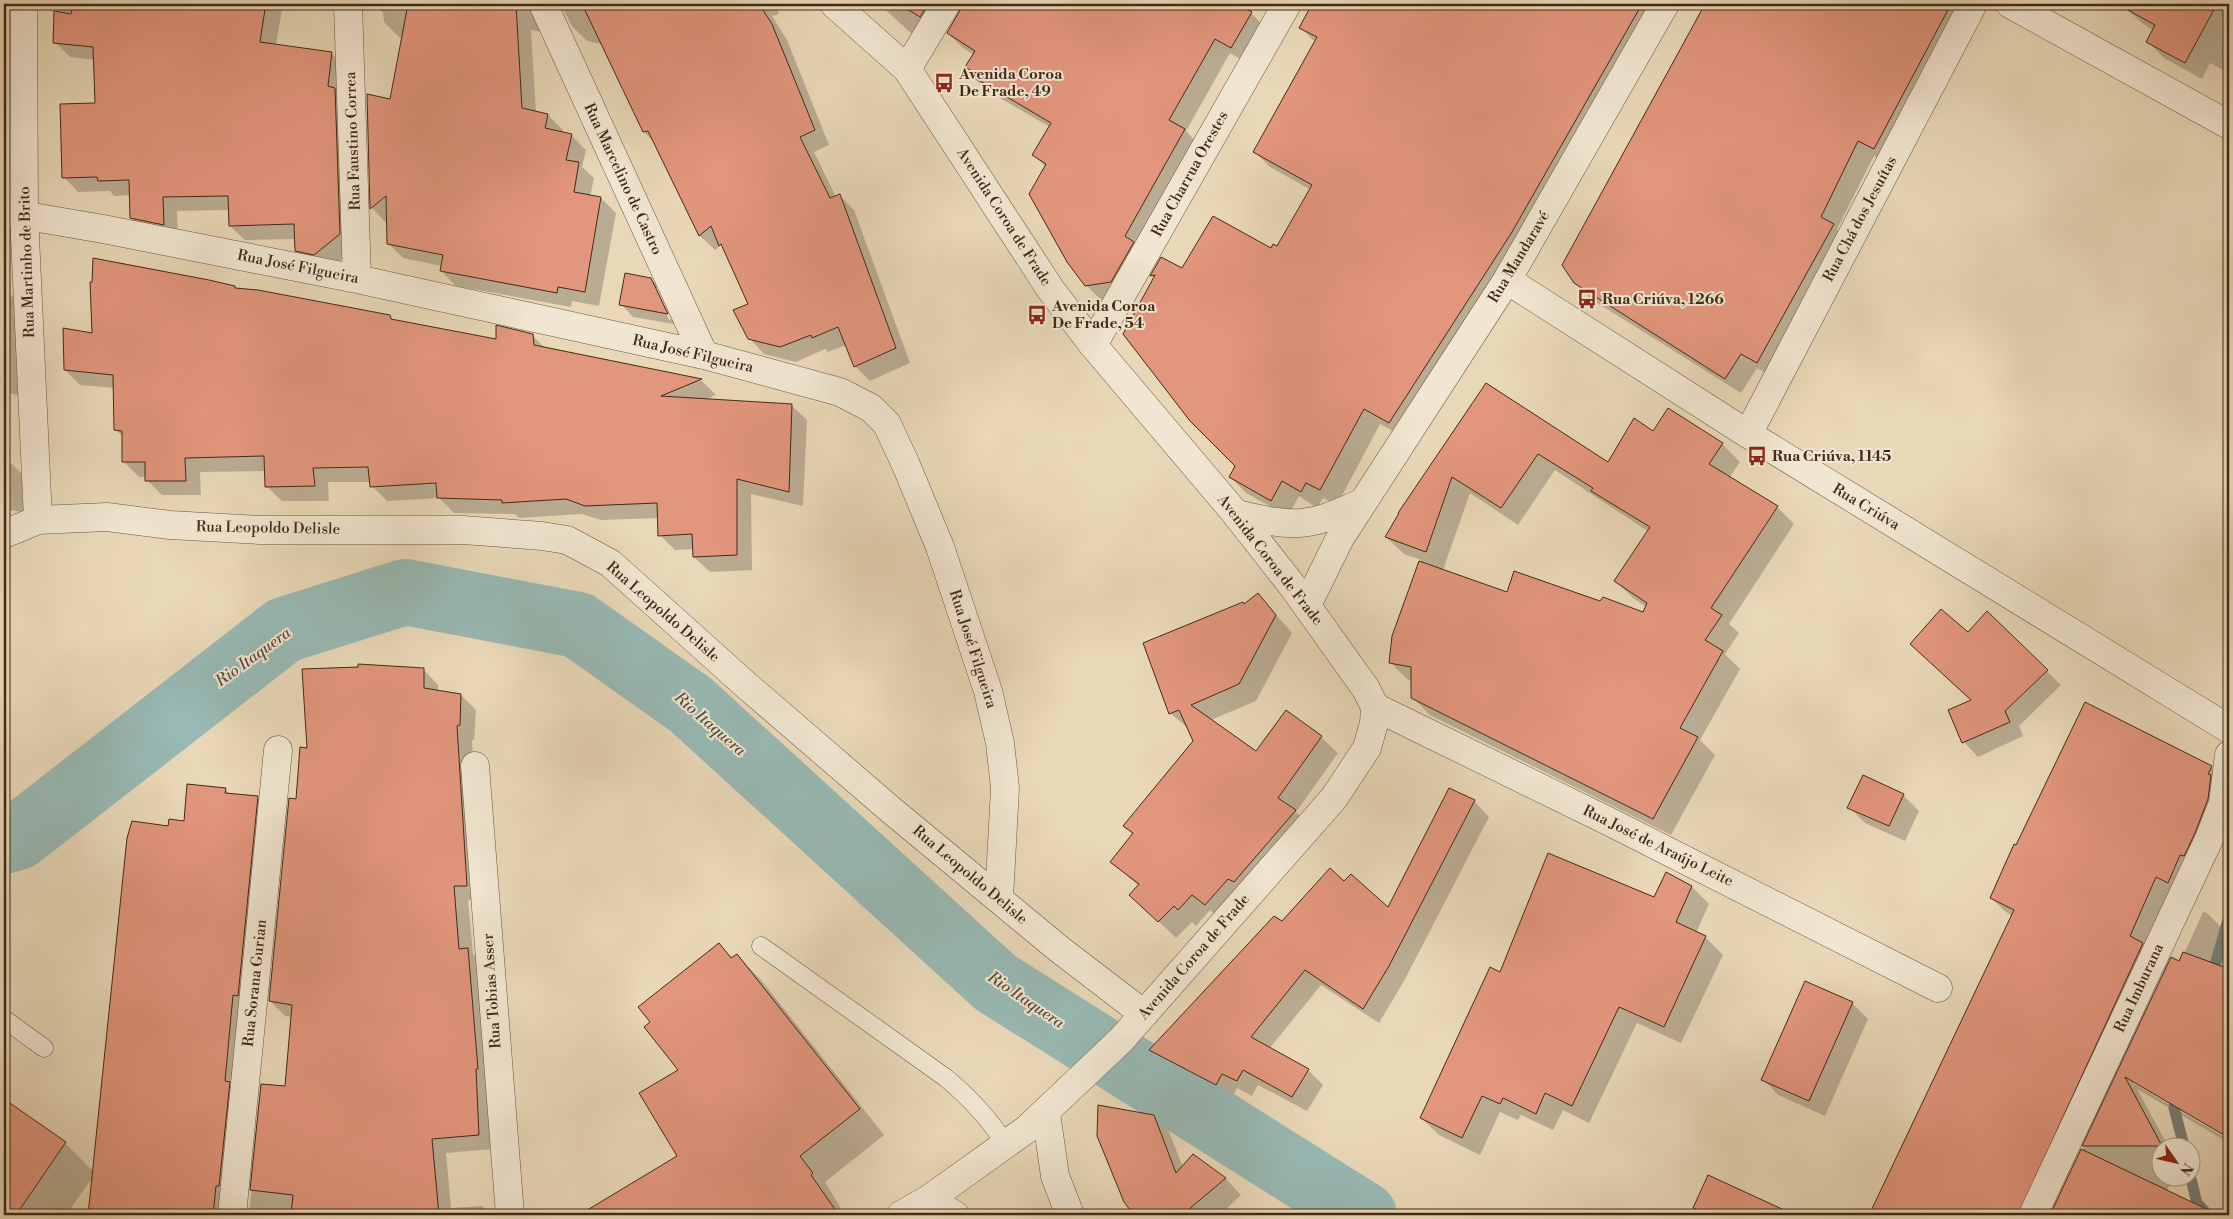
<svg xmlns="http://www.w3.org/2000/svg" width="2233" height="1219" viewBox="0 0 2233 1219" font-family="'Libre Bodoni',serif">
<rect width="100%" height="100%" fill="#e9d8b8"/>
<filter id="stains"><feTurbulence type="fractalNoise" baseFrequency=".004" numOctaves="4"/><feColorMatrix values="0 0 0 0 .2 0 0 0 0 .09 0 0 0 0 .02 0 0 0 .5 -.17"/></filter>
<radialGradient id="worn" r=".72"><stop offset=".6" stop-color="#630" stop-opacity="0"/><stop offset="1" stop-color="#630" stop-opacity=".3"/></radialGradient>
<!-- shadow -->
<path fill="#0003" fill-rule="evenodd" d="M 4,4 L 12,4 L 14,58 L 5,56 L 6,102 L 4,102 Z
M 56,4 L 283,4 L 276,45 L 331,53 L 346,68 L 354,249 L 330,269 L 311,265 L 296,250 L 296,239 L 245,240 L 230,226 L 229,210 L 177,211 L 178,239 L 146,233 L 131,218 L 131,195 L 114,196 L 110,191 L 78,192 L 64,177 L 96,104 L 95,60 L 70,57 L 55,42 Z
M 367,4 L 555,4 L 547,33 L 531,30 L 536,113 L 548,115 L 563,130 L 562,133 L 571,135 L 586,150 L 582,167 L 594,178 L 590,197 L 601,198 L 616,213 L 599,306 L 572,301 L 571,307 L 456,286 L 441,271 L 442,266 L 403,258 L 388,243 L 388,221 L 386,223 L 372,208 L 368,96 L 391,100 L 403,38 L 399,37 L 384,22 L 383,12 Z
M 561,4 L 775,4 L 779,14 L 772,16 L 787,40 L 829,145 L 814,152 L 836,197 L 839,195 L 854,210 L 910,363 L 870,381 L 855,366 L 846,345 L 828,352 L 825,349 L 796,362 L 764,354 L 749,338 L 749,305 L 725,250 L 721,245 L 715,250 L 700,236 L 655,143 L 644,132 L 602,44 L 587,41 L 572,26 Z
M 879,4 L 958,4 L 912,34 Z
M 963,4 L 974,4 L 992,15 L 999,4 L 1255,4 L 1250,12 L 1266,28 L 1246,62 L 1230,53 L 1186,131 L 1199,145 L 1126,296 L 1101,300 L 1086,285 L 1046,167 L 1033,155 L 1050,127 L 986,90 L 971,75 L 973,73 L 967,67 L 974,55 L 963,48 L 948,33 L 961,12 Z
M 1314,4 L 1332,13 L 1337,4 L 1666,4 L 1405,438 L 1380,424 L 1337,505 L 1323,498 L 1317,508 L 1299,496 L 1288,516 L 1246,493 L 1230,477 L 1236,466 L 1152,275 L 1278,248 L 1311,190 L 1270,167 L 1254,151 L 1316,43 L 1300,27 Z
M 1706,4 L 1948,4 L 1954,9 L 1962,28 L 1889,163 L 1874,156 L 1837,229 L 1848,240 L 1773,377 L 1757,368 L 1741,393 L 1591,299 L 1575,283 L 1563,265 Z
M 2128,4 L 2229,4 L 2229,73 L 2210,63 L 2202,79 L 2164,58 L 2147,41 L 2153,30 L 2143,24 L 2126,8 Z
M 4,250 L 8,254 L 9,293 L 21,306 L 21,396 L 5,392 L 4,397 Z
M 651,279 L 663,292 L 679,325 L 633,317 L 621,304 ZM 655,288 L 658,288 L 672,319 L 669,320 Z
M 235,287 L 237,289 L 390,316 L 394,321 L 497,341 L 532,335 L 545,348 L 702,381 L 716,395 L 703,400 L 791,405 L 807,420 L 803,506 L 751,494 L 752,570 L 710,572 L 694,557 L 694,549 L 675,550 L 660,535 L 659,518 L 601,520 L 582,514 L 519,518 L 515,514 L 454,513 L 439,498 L 387,501 L 372,486 L 371,482 L 328,482 L 329,501 L 282,501 L 266,486 L 266,471 L 200,472 L 201,495 L 162,495 L 147,480 L 147,477 L 139,477 L 124,462 L 123,437 L 116,430 L 114,388 L 80,385 L 65,370 L 93,334 Z
M 1486,385 L 1609,464 L 1654,432 L 1668,410 L 1722,444 L 1740,462 L 1729,478 L 1777,507 L 1794,524 L 1729,624 L 1739,633 L 1725,654 L 1740,669 L 1700,740 L 1715,755 L 1671,835 L 1430,715 L 1413,698 L 1413,681 L 1408,680 L 1390,662 L 1393,637 L 1421,560 L 1404,554 L 1386,537 ZM 1555,470 L 1649,532 L 1615,581 L 1633,598 L 1646,607 L 1644,613 L 1601,603 L 1508,593 L 1443,570 L 1470,493 L 1518,525 Z
M 4,460 L 8,460 L 23,475 L 23,512 L 4,509 Z
M 1258,594 L 1292,633 L 1256,701 L 1211,720 L 1257,753 L 1321,737 L 1338,753 L 1296,812 L 1312,828 L 1222,921 L 1210,910 L 1196,926 L 1192,922 L 1176,938 L 1148,911 L 1139,886 L 1111,862 L 1133,835 L 1124,825 L 1194,742 L 1189,729 L 1170,713 L 1244,605 Z
M 1987,613 L 2061,685 L 2019,726 L 2023,736 L 1978,757 L 1964,742 L 1972,701 L 1911,644 L 1968,634 Z
M 423,669 L 438,685 L 438,691 L 461,695 L 476,710 L 474,740 L 472,740 L 481,901 L 468,900 L 473,954 L 483,964 L 494,1149 L 446,1153 L 451,1208 L 482,1206 L 492,1215 L 249,1215 L 262,1086 L 286,1088 L 293,1017 L 285,1016 L 270,1001 L 297,800 L 309,750 Z
M 2211,767 L 2225,781 L 2037,1215 L 1870,1215 L 2012,916 L 2006,912 L 1991,898 Z
M 225,789 L 231,795 L 257,797 L 272,812 L 232,1215 L 91,1215 L 95,1174 L 66,1215 L 4,1215 L 4,1101 L 65,1143 L 95,1173 L 169,828 L 185,822 Z
M 1903,795 L 1919,811 L 1905,841 L 1865,823 L 1849,807 Z
M 1474,801 L 1489,817 L 1404,981 L 1379,1023 L 1321,985 L 1269,1049 L 1308,1070 L 1323,1085 L 1307,1111 L 1258,1085 L 1252,1096 L 1237,1088 L 1232,1099 L 1166,1065 L 1151,1050 L 1282,923 L 1344,883 L 1388,909 Z
M 1692,887 L 1709,904 L 1696,933 L 1705,937 L 1723,955 L 1681,1043 L 1637,1023 L 1589,1123 L 1563,1110 L 1553,1130 L 1521,1115 L 1518,1120 L 1500,1112 L 1480,1155 L 1439,1135 L 1421,1118 L 1501,974 L 1654,899 Z
M 2203,912 L 2207,913 L 2222,928 L 2218,964 L 2229,940 L 2229,1137 L 2133,1081 L 2133,1083 L 2229,1140 L 2229,1143 L 2137,1089 L 2168,1146 L 2160,1146 L 2160,1176 L 2174,1176 L 2166,1192 L 2194,1207 L 2203,1215 L 2052,1215 L 2172,959 L 2180,963 Z
M 719,945 L 733,958 L 737,955 L 762,981 L 884,1135 L 825,1182 L 845,1215 L 583,1215 L 678,1157 L 680,1070 Z
M 1806,982 L 1852,1003 L 1868,1019 L 1825,1116 L 1778,1095 L 1763,1079 Z
M 1153,1116 L 1169,1132 L 1183,1167 L 1194,1156 L 1226,1179 L 1241,1195 L 1222,1213 L 1226,1215 L 1135,1215 L 1125,1202 Z
M 1766,1203 L 1778,1215 L 1702,1215 L 1694,1208 Z"/>
<g fill="none" stroke-linecap="round" stroke-linejoin="round">
<!-- stream -->
<path stroke="#767f75" stroke-width="11" d="M 2211,979 L 2229,916
M 2178,1093 L 2174,1108 L 2184,1146
M 2190,1175 L 2197,1203 L 2208,1215"/>
<!-- river -->
<path stroke="#98b9b4" stroke-width="66" d="M 4,841 L 18,837 L 284,630 L 405,592 L 578,625 L 691,705 L 996,983 L 1364,1215"/>
</g>
<!-- building -->
<path fill="#e2967d" stroke="#432917" d="M 73,4 L 230,4 L 265,9 L 260,42 L 332,52 L 328,86 L 335,88 L 340,234 L 314,255 L 295,251 L 294,224 L 229,226 L 228,196 L 163,197 L 164,225 L 130,218 L 129,180 L 98,181 L 97,177 L 62,178 L 60,104 L 95,103 L 93,47 L 53,43 L 54,11 L 71,14 Z
M 408,4 L 516,4 L 522,108 L 548,114 L 545,128 L 572,134 L 566,160 L 579,162 L 574,192 L 601,197 L 585,292 L 558,287 L 557,293 L 440,271 L 443,255 L 387,244 L 386,196 L 370,209 L 367,94 L 390,99 Z
M 582,4 L 759,4 L 772,24 L 815,130 L 800,137 L 830,198 L 840,194 L 896,348 L 854,367 L 838,327 L 812,338 L 811,335 L 780,347 L 748,339 L 733,310 L 748,304 L 721,244 L 719,246 L 711,226 L 699,236 L 648,131 L 643,132 Z
M 899,4 L 928,4 L 920,17 Z
M 962,4 L 1236,4 L 1252,12 L 1231,48 L 1215,39 L 1169,120 L 1185,129 L 1125,236 L 1134,242 L 1111,282 L 1085,286 L 1067,262 L 1029,194 L 1046,164 L 1032,155 L 1051,123 L 970,75 L 972,71 L 965,67 L 975,51 L 947,33 L 959,12 Z
M 1312,4 L 1642,4 L 1512,232 L 1389,423 L 1364,409 L 1320,490 L 1306,483 L 1301,492 L 1282,481 L 1271,501 L 1229,477 L 1235,466 L 1190,421 L 1123,334 L 1155,275 L 1150,276 L 1161,257 L 1182,268 L 1213,216 L 1271,248 L 1273,244 L 1277,246 L 1312,185 L 1253,152 L 1317,37 L 1299,28 Z
M 1705,4 L 1951,4 L 1874,149 L 1858,141 L 1821,217 L 1834,224 L 1757,363 L 1741,354 L 1725,379 L 1574,283 L 1562,265 Z
M 2117,4 L 2217,4 L 2185,63 L 2146,42 L 2155,25 Z
M 93,258 L 209,280 L 235,286 L 235,288 L 258,290 L 390,315 L 391,319 L 496,339 L 496,325 L 533,334 L 534,345 L 702,379 L 661,396 L 792,404 L 789,492 L 737,479 L 737,555 L 693,557 L 692,534 L 658,536 L 657,503 L 585,506 L 566,499 L 502,503 L 502,500 L 437,498 L 436,483 L 370,487 L 368,467 L 313,468 L 315,486 L 265,487 L 264,456 L 185,458 L 186,481 L 145,481 L 145,462 L 122,462 L 122,431 L 114,430 L 113,375 L 64,370 L 63,328 L 92,333 L 90,282 L 92,282 Z
M 625,273 L 651,278 L 668,314 L 619,305 Z
M 1486,383 L 1608,462 L 1634,418 L 1653,431 L 1668,408 L 1723,443 L 1709,464 L 1778,506 L 1711,608 L 1722,615 L 1705,640 L 1723,651 L 1680,728 L 1698,737 L 1653,819 L 1411,698 L 1411,667 L 1389,663 L 1392,636 L 1419,561 L 1507,592 L 1514,571 L 1600,601 L 1603,597 L 1643,612 L 1647,603 L 1614,581 L 1650,527 L 1591,491 L 1593,488 L 1538,454 L 1501,508 L 1452,477 L 1426,552 L 1385,537 L 1399,513 L 1398,513 Z
M 1258,593 L 1276,615 L 1239,684 L 1191,705 L 1256,751 L 1286,710 L 1322,736 L 1278,798 L 1296,810 L 1234,882 L 1228,879 L 1205,905 L 1192,895 L 1178,910 L 1174,906 L 1158,922 L 1129,895 L 1139,884 L 1110,862 L 1133,833 L 1123,826 L 1193,741 L 1179,710 L 1169,714 L 1143,643 L 1243,602 L 1244,604 Z
M 1941,609 L 1968,632 L 1987,611 L 2048,670 L 2005,711 L 2010,722 L 1962,743 L 1948,710 L 1971,700 L 1910,644 Z
M 358,664 L 424,668 L 424,688 L 461,694 L 460,725 L 457,726 L 467,886 L 454,886 L 459,949 L 468,948 L 478,1069 L 476,1069 L 479,1135 L 432,1139 L 439,1215 L 291,1215 L 293,1195 L 250,1190 L 261,1084 L 285,1086 L 292,1005 L 269,1001 L 289,798 L 296,799 L 300,747 L 307,748 L 302,669 L 358,667 Z
M 2085,702 L 2212,766 L 2208,774 L 2211,775 L 2208,799 L 2195,833 L 2184,856 L 2180,855 L 2168,883 L 2156,877 L 2130,936 L 2143,943 L 2018,1215 L 1869,1215 L 2014,910 L 1990,898 L 2014,844 L 2016,845 Z
M 1863,775 L 1904,794 L 1889,826 L 1847,808 Z
M 187,784 L 226,788 L 225,793 L 258,796 L 238,996 L 233,995 L 225,1081 L 230,1082 L 219,1186 L 216,1186 L 213,1215 L 88,1215 L 127,838 L 132,821 L 168,826 L 169,819 L 184,821 Z
M 1449,788 L 1475,800 L 1389,966 L 1363,1009 L 1305,970 L 1251,1037 L 1309,1069 L 1292,1097 L 1243,1070 L 1237,1081 L 1222,1074 L 1216,1085 L 1149,1050 L 1274,916 L 1282,921 L 1330,868 L 1344,881 L 1351,874 L 1388,907 Z
M 1548,853 L 1654,897 L 1666,872 L 1692,886 L 1676,922 L 1706,936 L 1664,1027 L 1619,1007 L 1572,1106 L 1545,1093 L 1536,1114 L 1503,1098 L 1500,1104 L 1482,1096 L 1462,1138 L 1420,1118 L 1490,967 L 1500,972 Z
M 719,943 L 731,958 L 737,954 L 860,1109 L 800,1156 L 813,1173 L 811,1175 L 839,1215 L 579,1215 L 677,1156 L 639,1093 L 678,1070 L 644,1027 L 650,1022 L 638,1007 Z
M 2183,952 L 2229,969 L 2229,1138 L 2125,1077 L 2162,1146 L 2082,1146 L 2171,957 L 2179,961 Z
M 1805,981 L 1853,1002 L 1809,1101 L 1761,1080 Z
M 4,1099 L 66,1142 L 16,1215 L 4,1215 Z
M 1098,1105 L 1154,1115 L 1176,1173 L 1193,1154 L 1226,1178 L 1182,1215 L 1134,1215 L 1124,1202 L 1097,1136 Z
M 2081,1149 L 2219,1215 L 2050,1215 Z
M 1708,1175 L 1795,1215 L 1708,1215 L 1693,1208 Z"/>
<g fill="none" stroke-linecap="round" stroke-linejoin="round">
<defs>
<path id="service" d="M 761,946 L 946,1078 C 970,1098 989,1118 1006,1145
M 4,1019 L 44,1048"/>
<path id="minor" d="M 23,4 L 24,215 L 38,520
M 348,4 L 357,279
M 543,4 L 704,355
M 2010,4 L 2229,125
M 907,69 L 946,4
M 4,212 L 103,229 L 357,279 L 704,355 L 840,392 L 871,408 L 887,424 L 906,465 L 940,547 L 988,691 L 1000,743 L 1005,788 L 999,899
M 1507,280 L 1748,434 L 2229,729
M 1093,345 L 1287,4
M 1748,434 L 1973,4
M 1236,514 C 1293,527 1306,529 1361,503
M 4,534 L 38,520 L 107,517 L 170,525 L 261,530 L 463,530 L 542,536 L 567,540 L 610,563 L 746,685 L 891,810 L 1059,949 L 1144,1014
M 1307,605 L 1340,538 L 1507,280 L 1665,4
M 1375,707 L 1608,821 L 1938,988
M 475,766 L 510,1215
M 232,1215 L 278,750
M 2033,1215 L 2209,839 L 2223,803 L 2229,755"/>
<path id="tertiary" d="M 834,4 L 907,69 L 1051,290 L 1093,345 L 1236,514 L 1294,588 L 1366,689 L 1375,707 L 1374,723 L 1367,748 L 1334,798 L 1121,1040 L 1027,1129 L 929,1199 L 901,1215
M 1046,1113 L 1055,1176 L 1070,1215
M 929,1199 L 955,1215"/>
</defs>
<!-- service casing -->
<use href="#service" stroke="#6c553f" stroke-width="19"/>
<!-- minor casing -->
<use href="#minor" stroke="#6c553f" stroke-width="29"/>
<!-- tertiary casing -->
<use href="#tertiary" stroke="#6c553f" stroke-width="29"/>
<!-- service -->
<use href="#service" stroke="#f1e6d1" stroke-width="18"/>
<!-- minor -->
<use href="#minor" stroke="#f1e6d1" stroke-width="28"/>
<!-- tertiary -->
<use href="#tertiary" stroke="#f1e6d1" stroke-width="28"/>
</g>
<!-- icons -->
<defs>
<symbol id="bus-bare" viewBox="-9 -9 18 18"><path d="M-5-6H5V4H4V6H2V4H-2V6H-4V4H-5ZM-3.5-4V0h7V-4ZM-3.5 1.2v1.5H-2V1.2ZM2 1.2v1.5H3.5V1.2Z" fill="#8f2418" stroke="#f1e6d1" stroke-width="2.5" paint-order="stroke"/></symbol>
</defs>
<g fill-rule="evenodd">
<use href="#bus-bare" x="930" y="69" width="28" height="28"/>
<use href="#bus-bare" x="1573" y="285" width="28" height="28"/>
<use href="#bus-bare" x="1023" y="301" width="28" height="28"/>
<use href="#bus-bare" x="1743" y="442" width="28" height="28"/>
</g>
<g text-anchor="middle" dominant-baseline="central" stroke-width="4" stroke-linejoin="round" paint-order="stroke">
<!-- poi labels -->
<g font-size="15" font-weight="bold" fill="#432917" stroke="#f1e6d1" text-anchor="start">
<text x="959" y="74">Avenida Coroa<tspan x="959" dy="17">De Frade, 49</tspan></text>
<text x="1602" y="299">Rua Criúva, 1266</text>
<text x="1052" y="306">Avenida Coroa<tspan x="1052" dy="17">De Frade, 54</tspan></text>
<text x="1772" y="456">Rua Criúva, 1145</text>
</g>
<!-- street labels -->
<g font-size="15" fill="#432917" stroke="#f1e6d1">
<text transform="translate(353 141) rotate(-92)">Rua Faustino Correa</text>
<text transform="translate(1190 174) rotate(-61)">Rua Charrua Orestes</text>
<text transform="translate(623 179) rotate(65)">Rua Marcelino de Castro</text>
<text transform="translate(1004 217) rotate(57)">Avenida Coroa de Frade</text>
<text transform="translate(1860 219) rotate(-62)">Rua Chá dos Jesuítas</text>
<text transform="translate(1519 257) rotate(-59)">Rua Mandaravé</text>
<text transform="translate(27 262) rotate(-92)">Rua Martinho de Brito</text>
<text transform="translate(298 267) rotate(11)">Rua José Filgueira</text>
<text transform="translate(693 354) rotate(13)">Rua José Filgueira</text>
<text transform="translate(1866 507) rotate(31)">Rua Criúva</text>
<text transform="translate(268 528) rotate(1)">Rua Leopoldo Delisle</text>
<text transform="translate(1270 560) rotate(52)">Avenida Coroa de Frade</text>
<text transform="translate(663 612) rotate(41)">Rua Leopoldo Delisle</text>
<text transform="translate(973 649) rotate(72)">Rua José Filgueira</text>
<text transform="translate(1658 846) rotate(26)">Rua José de Araújo Leite</text>
<text transform="translate(970 875) rotate(40)">Rua Leopoldo Delisle</text>
<text transform="translate(1194 957) rotate(-49)">Avenida Coroa de Frade</text>
<text transform="translate(255 983) rotate(-84)">Rua Sorana Gurian</text>
<text transform="translate(2139 988) rotate(-65)">Rua Imburana</text>
<text transform="translate(492 991) rotate(-94)">Rua Tobias Asser</text>
</g>
<!-- water labels -->
<g font-size="16" font-style="italic" fill="#584d3e" stroke="#f1e6d1">
<text transform="translate(253 657) rotate(-36)">Rio Itaquera</text>
<text transform="translate(710 724) rotate(41)">Rio Itaquera</text>
<text transform="translate(1026 1000) rotate(34)">Rio Itaquera</text>
</g>
</g>
<!-- margin -->
<rect width="2233" height="1219" fill="none" stroke="#e9d8b8" stroke-width="20"/>
<rect x="5" y="5" width="2223" height="1209" fill="none" stroke="#432917" stroke-width="2.5"/>
<rect x="10" y="10" width="2213" height="1199" fill="none" stroke="#432917"/>
<!-- north arrow -->
<g transform="translate(2176 1162) rotate(124)"><circle r="24" fill="#f1e6d1" stroke="#ab9a87"/>
<path d="M0-4L9 19L0 12L-9 19Z" fill="#8f2418"/>
<text y="-8" font-size="14" font-weight="bold" text-anchor="middle" fill="#432917">N</text>
</g>
<rect width="100%" height="100%" filter="url(#stains)"/>
<rect width="100%" height="100%" fill="url(#worn)"/>
</svg>
